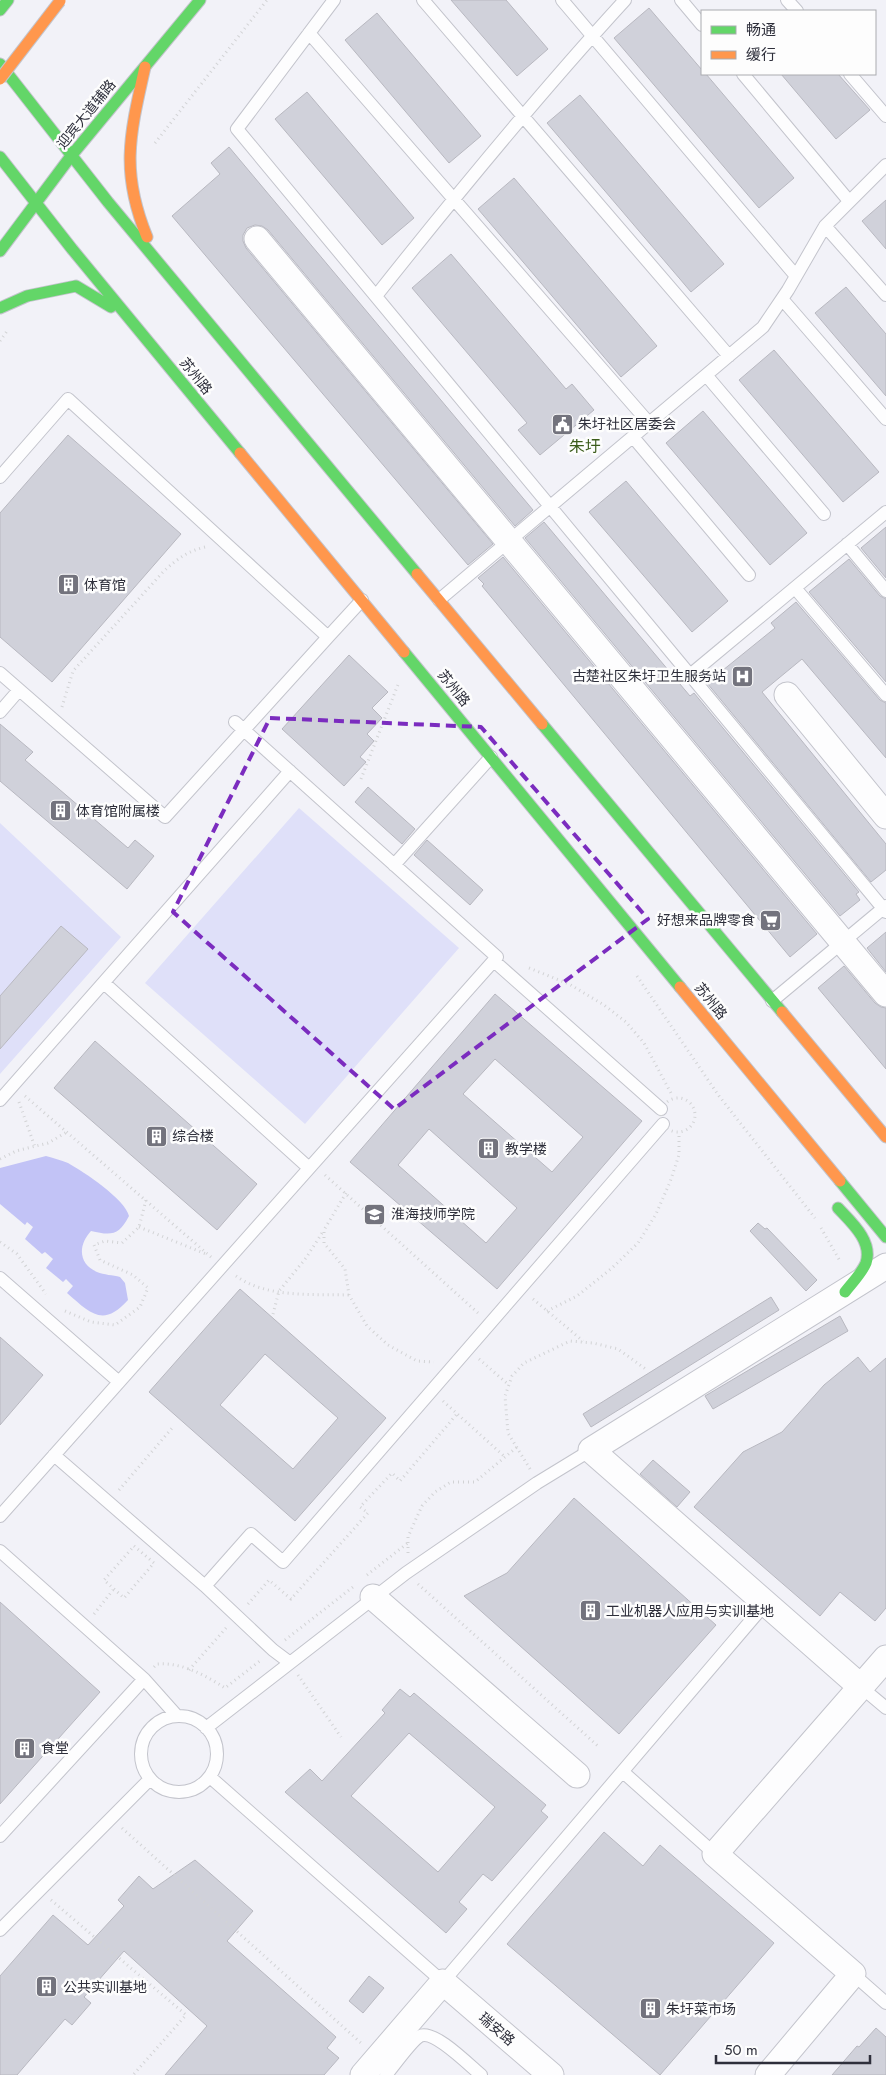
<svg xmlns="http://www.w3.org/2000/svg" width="886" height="2075" viewBox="0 0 886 2075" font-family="Jost,'Noto Sans SC',sans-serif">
<rect width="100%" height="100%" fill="#f2f2f8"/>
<!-- green -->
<path fill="#dfe0f9" d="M 299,808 L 459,948 L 305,1124 L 145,983 Z
M 0,823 L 121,937 L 0,1074 Z"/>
<!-- water -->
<path fill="#c2c3f6" d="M 46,1156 C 53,1158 61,1160 68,1163 C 84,1172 125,1199 129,1216 C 119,1235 112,1236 91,1231 C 78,1245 78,1264 97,1272 C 104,1275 113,1275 120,1277 L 125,1283 L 128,1300 C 103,1328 90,1313 67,1293 L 73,1286 L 66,1279 L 63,1282 L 46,1268 L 53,1259 L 45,1252 L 42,1254 L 25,1239 L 33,1227 L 27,1222 L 25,1225 L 0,1204 L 0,1168 Z"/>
<!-- building -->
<path fill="#d0d1da" stroke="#b8b8c0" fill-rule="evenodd" d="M 451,0 L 506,0 L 548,49 L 517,76 Z
M 649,8 L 702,70 L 702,74 L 706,74 L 794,178 L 759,208 L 614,38 Z
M 377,13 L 481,136 L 449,163 L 345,40 Z
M 781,74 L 838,74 L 870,110 L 836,139 Z
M 307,92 L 414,218 L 382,245 L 275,119 Z
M 580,95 L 724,264 L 691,292 L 547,123 Z
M 229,147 L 533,510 L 515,526 L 268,230 L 262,226 L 255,225 L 247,228 L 243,235 L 243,241 L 246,248 L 493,544 L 468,565 L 172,216 L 220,174 L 211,163 Z
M 514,178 L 657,346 L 621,377 L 478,209 Z
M 886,200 L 886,249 L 862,221 Z
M 451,254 L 566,389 L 572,384 L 594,410 L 540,455 L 518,430 L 527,423 L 412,288 Z
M 846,287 L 886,334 L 886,396 L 815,313 Z
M 774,350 L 879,472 L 843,502 L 739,380 Z
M 703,411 L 807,533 L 770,565 L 666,443 Z
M 68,435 L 181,534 L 52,682 L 0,637 L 0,513 Z
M 626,481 L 728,601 L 692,632 L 589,512 Z
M 544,522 L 690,696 L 694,693 L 859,892 L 856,894 L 860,900 L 840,916 L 525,538 Z
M 886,527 L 886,578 L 861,548 Z
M 503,557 L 817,934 L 790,957 L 482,586 L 484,584 L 478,578 Z
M 849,559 L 880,596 L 886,599 L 886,682 L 809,592 Z
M 796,602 L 880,700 L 886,703 L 886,758 L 802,659 L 762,692 L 886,844 L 886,870 L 871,882 L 707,683 L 775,628 L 771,623 Z
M 349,655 L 388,692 L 372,708 L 382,718 L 367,734 L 374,741 L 360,757 L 366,762 L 344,786 L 282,729 Z
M 0,724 L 33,752 L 25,760 L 128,848 L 135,840 L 154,856 L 127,889 L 0,781 Z
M 368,787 L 415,829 L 402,844 L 355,802 Z
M 427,840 L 483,890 L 470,905 L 414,855 Z
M 61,926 L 88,949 L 0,1049 L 0,996 Z
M 886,932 L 886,972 L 867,948 Z
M 844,966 L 875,1003 L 881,1007 L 886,1008 L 886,1069 L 818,988 Z
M 495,994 L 642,1121 L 497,1289 L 350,1162 ZM 495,1059 L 583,1137 L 552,1172 L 463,1094 ZM 429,1129 L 517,1208 L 486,1243 L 398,1165 Z
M 95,1041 L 257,1184 L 217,1230 L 54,1088 Z
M 758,1223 L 765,1229 L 767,1228 L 817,1280 L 806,1291 L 750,1231 Z
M 240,1289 L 386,1418 L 295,1521 L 149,1392 ZM 265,1354 L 338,1418 L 293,1469 L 220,1405 Z
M 771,1297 L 779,1310 L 591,1427 L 583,1414 Z
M 840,1316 L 848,1331 L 713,1409 L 705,1396 Z
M 0,1337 L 43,1375 L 0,1425 Z
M 858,1357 L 870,1372 L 886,1358 L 886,1608 L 875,1621 L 840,1592 L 820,1616 L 694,1507 L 743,1452 L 782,1432 L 824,1385 Z
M 653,1460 L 690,1492 L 677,1507 L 640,1474 Z
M 574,1498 L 716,1625 L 619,1734 L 464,1596 L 507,1573 Z
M 0,1602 L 100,1692 L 0,1804 Z
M 400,1689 L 410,1697 L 414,1693 L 546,1805 L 541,1811 L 548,1817 L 492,1881 L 483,1874 L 459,1902 L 467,1909 L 446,1933 L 285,1792 L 310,1769 L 322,1781 L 385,1713 L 382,1710 ZM 409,1733 L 495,1807 L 438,1872 L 351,1796 Z
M 604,1832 L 643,1866 L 660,1845 L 774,1943 L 660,2075 L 507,1944 Z
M 195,1860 L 253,1911 L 227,1941 L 336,2037 L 327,2048 L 339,2058 L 324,2075 L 165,2075 L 207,2026 L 124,1951 L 84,1997 L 91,2003 L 72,2025 L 65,2019 L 17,2075 L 0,2075 L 0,1976 L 53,1915 L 88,1945 L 124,1906 L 118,1900 L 139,1876 L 153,1889 Z
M 369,1976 L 384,1988 L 363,2013 L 349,2001 Z
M 876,2028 L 886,2037 L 886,2075 L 832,2075 L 857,2046 L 859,2047 Z"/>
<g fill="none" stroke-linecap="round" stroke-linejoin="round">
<defs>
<path id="lane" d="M 334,0 L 237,129 L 690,675 L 886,512
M 423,0 L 729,356
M 562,0 L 796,276
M 681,0 L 702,25
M 787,0 L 797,11
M 309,33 L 649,423
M 743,74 L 849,201
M 850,74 L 886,116
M 825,226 L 886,295
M 376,296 C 456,195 538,95 625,0
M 782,299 L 886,419
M 706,375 L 824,514
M 633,437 L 749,575
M 0,477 L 68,399 L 328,637 L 165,817 L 0,673
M 847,544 L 886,591
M 795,588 L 886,695
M 439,600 L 763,327 L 788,290 L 825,226 L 886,165
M 328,637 L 362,600
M 690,675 L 886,912
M 0,712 L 19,690
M 394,865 L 491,757
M 494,961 L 661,1109
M 104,983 L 309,1168
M 772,1001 L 886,906
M 0,1100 L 290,771
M 0,1278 L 119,1382
M 54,1455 L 205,1586 L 273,1650 L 289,1662
M 0,1516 L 497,957 L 235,722
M 0,1551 L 144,1679 L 177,1716
M 205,1586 L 251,1534 L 283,1562 L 663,1124
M 861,1687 L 886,1708
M141 1754a38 38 0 1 1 76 0a38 38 0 1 1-76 0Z
M 206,1728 L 406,1573 L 537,1483 L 591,1450
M 623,1772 L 715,1854
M 210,1777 L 443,1982 L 766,1603
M 0,1836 L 144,1679
M 0,1930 L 150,1779
M 853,1974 L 886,2003
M 386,2075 C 393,2067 412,2040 420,2036 C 434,2029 470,2066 481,2075"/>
<path id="street" d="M 257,239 L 886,994
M 787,695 L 886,816
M 373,1597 L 577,1775
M 861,1687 L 591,1450 L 886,1266
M 363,2075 L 443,1982 L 551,2075
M 768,2075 L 853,1974 L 715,1854 L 886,1658"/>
<path id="fast" d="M 0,10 L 8,0
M 0,64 L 108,202 L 417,574
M 0,157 L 72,249 L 240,453
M 0,251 L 71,156 L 200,0
M 0,308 L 27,296 L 76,286 L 111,307
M 404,652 L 680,987
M 542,724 L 782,1012
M 840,1181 L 886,1237
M 838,1208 C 851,1222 873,1241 866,1263 C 862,1273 852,1283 845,1292"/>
<path id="slow" d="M 145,67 C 130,134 120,171 147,237
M 240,453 L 404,652
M 417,574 L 542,724
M 680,987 L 840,1181
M 782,1012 L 886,1137"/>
</defs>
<!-- lane casing -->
<use href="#lane" stroke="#c3c4cc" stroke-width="14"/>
<!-- street casing -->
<use href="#street" stroke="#c3c4cc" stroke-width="27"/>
<!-- fast casing -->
<use href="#fast" stroke="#c3c4cc" stroke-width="13"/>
<!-- slow casing -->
<use href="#slow" stroke="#c3c4cc" stroke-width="13"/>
<!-- path -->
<path stroke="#d2d3d5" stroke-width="3" stroke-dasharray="1 4" stroke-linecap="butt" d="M 155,143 L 267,0
M 0,341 L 7,331
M 62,707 L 73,671 L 164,571 C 177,559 188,551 205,547
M 361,779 L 399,682
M 529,968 L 569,984 L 604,1005 L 626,1022 L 644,1043 L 672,1095
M 637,976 L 719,1096 L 815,1218
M 25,1096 L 211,1257
M661 1115a17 17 0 1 1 34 0a17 17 0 1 1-34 0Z
M 19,1102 L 35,1147
M 0,1159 L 16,1151 L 48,1143 L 67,1132
M 325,1175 L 478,1313
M 346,1193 L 324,1230 L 324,1243 L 345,1269 L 349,1295 L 367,1326 L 388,1345 L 417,1361 L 434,1362
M 139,1227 L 206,1254
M 821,1228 L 840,1261
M 0,1242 L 17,1254 L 46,1294
M 236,1276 C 266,1298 313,1294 349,1295
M 533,1299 L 583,1341
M 65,1311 L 91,1322 L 115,1325 L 140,1307 L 148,1288 L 133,1275 L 100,1260 L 94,1245 L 105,1241 L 122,1243 L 139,1227 L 146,1200
M 547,1311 L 577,1296 L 612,1268 L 638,1243 L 656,1214 L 670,1182 L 679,1155 L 679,1132
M 273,1314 L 279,1291 L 306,1258 L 324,1230
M 479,1359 L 509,1385
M 443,1401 L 505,1457
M 530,1469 L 508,1433 L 505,1396 L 512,1376 L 524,1363 L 570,1341 L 593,1343 L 618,1349 L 647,1370
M 119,1490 L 173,1427
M 134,1546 L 154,1563 L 124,1598 L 104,1580 Z
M 408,1553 L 408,1537 L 415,1521 L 422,1506 L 435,1492 L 451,1482 L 475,1482 L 517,1447
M 367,1575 L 409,1542
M 418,1584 L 599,1747
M 248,1604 L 269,1580 L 291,1599 L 368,1513 L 360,1507 L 392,1473 L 400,1481 L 457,1414
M 94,1614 L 113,1590
M 285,1640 L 353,1587
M 154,1667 L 157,1664 C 181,1662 205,1675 225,1688 L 261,1660
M 189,1670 L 227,1627
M 298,1675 L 341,1737
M 122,1828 L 361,2043
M 51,1900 L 186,2015 L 133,2075"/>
<!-- lane -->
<use href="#lane" stroke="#fdfdfe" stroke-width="12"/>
<!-- street -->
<use href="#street" stroke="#fdfdfe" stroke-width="25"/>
<!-- fast -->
<use href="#fast" stroke="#63d668" stroke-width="11"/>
<!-- slow -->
<use href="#slow" stroke="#ff974d" stroke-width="11"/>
<defs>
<path id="slow-bridge" d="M 0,79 L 60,1"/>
</defs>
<!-- slow-bridge casing -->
<use href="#slow-bridge" stroke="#c3c4cc" stroke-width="13" stroke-linecap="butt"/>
<!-- slow-bridge -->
<use href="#slow-bridge" stroke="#ff974d" stroke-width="11"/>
</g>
<!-- marked area -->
<path fill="none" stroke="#7b2cbf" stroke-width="4" stroke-dasharray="10 6" stroke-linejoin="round" d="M 270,718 L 481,727 L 648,919 L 394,1109 L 173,912 Z"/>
<!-- icons -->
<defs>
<symbol id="civic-square" viewBox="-11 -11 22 22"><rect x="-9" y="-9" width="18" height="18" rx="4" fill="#73737d" stroke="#fdfdfd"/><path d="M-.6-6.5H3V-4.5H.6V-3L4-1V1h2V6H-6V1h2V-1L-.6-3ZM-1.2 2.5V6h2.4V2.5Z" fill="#fff"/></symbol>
<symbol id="building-square" viewBox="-11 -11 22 22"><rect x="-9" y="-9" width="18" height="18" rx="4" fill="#73737d" stroke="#fdfdfd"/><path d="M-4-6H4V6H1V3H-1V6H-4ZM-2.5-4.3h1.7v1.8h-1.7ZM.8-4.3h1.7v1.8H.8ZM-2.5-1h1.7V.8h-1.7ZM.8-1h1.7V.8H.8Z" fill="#fff"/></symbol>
<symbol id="hospital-square" viewBox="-11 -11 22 22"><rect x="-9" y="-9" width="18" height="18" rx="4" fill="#73737d" stroke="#fdfdfd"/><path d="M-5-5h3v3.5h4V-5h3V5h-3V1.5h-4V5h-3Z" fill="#fff"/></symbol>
<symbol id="supermarket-square" viewBox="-11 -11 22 22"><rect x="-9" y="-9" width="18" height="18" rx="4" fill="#73737d" stroke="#fdfdfd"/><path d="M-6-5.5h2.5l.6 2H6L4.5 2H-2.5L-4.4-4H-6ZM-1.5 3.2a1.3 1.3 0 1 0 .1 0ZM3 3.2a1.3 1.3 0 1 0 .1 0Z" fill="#fff"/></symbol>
<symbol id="school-square" viewBox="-11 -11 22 22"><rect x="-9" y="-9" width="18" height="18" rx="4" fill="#73737d" stroke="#fdfdfd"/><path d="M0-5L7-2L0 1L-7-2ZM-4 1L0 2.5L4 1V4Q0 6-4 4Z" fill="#fff"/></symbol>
</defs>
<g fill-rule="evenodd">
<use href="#civic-square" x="550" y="412" width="25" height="25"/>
<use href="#building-square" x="56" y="572" width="25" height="25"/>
<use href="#hospital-square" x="730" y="664" width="25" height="25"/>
<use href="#building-square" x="48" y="798" width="25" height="25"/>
<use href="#supermarket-square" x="758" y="908" width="25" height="25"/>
<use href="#building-square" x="144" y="1124" width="25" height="25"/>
<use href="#building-square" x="476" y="1136" width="25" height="25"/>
<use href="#school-square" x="362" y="1202" width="25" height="25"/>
<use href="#building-square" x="578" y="1598" width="25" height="25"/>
<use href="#building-square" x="12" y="1736" width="25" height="25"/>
<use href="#building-square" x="34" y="1974" width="25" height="25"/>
<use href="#building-square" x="638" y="1996" width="25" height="25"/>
</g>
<g text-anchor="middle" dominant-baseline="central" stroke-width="5" stroke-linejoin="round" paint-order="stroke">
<!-- street labels -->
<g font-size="14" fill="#2e2f3b" stroke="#fdfdfd">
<text transform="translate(86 114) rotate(-51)">迎宾大道辅路</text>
<text transform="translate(196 376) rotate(51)">苏州路</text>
<text transform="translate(454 688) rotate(51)">苏州路</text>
<text transform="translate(711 1001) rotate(51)">苏州路</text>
<text transform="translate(497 2029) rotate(41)">瑞安路</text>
</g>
<!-- poi labels -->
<g font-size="14" fill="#2e2f3b" stroke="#fdfdfd" text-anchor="start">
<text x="578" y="424">朱圩社区居委会</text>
<text x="84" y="585">体育馆</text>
<text x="726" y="676" text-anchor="end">古楚社区朱圩卫生服务站</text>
<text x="76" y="811">体育馆附属楼</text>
<text x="755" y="920" text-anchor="end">好想来品牌零食</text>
<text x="172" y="1136">综合楼</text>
<text x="505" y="1149">教学楼</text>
<text x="391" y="1214">淮海技师学院</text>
<text x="606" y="1611">工业机器人应用与实训基地</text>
<text x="41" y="1748">食堂</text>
<text x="63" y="1987">公共实训基地</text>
<text x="666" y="2009">朱圩菜市场</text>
</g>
<!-- quarter labels -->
<g font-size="16" fill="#3b5c1b" stroke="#fdfdfd">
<text x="585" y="446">朱圩</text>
</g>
</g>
<!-- legend -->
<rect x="701" y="10" width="175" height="65" fill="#fdfdfd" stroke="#aaabaf"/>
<rect x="711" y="26" width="25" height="8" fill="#63d668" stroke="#aaabaf"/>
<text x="746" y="35" font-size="15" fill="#2e2f3b">畅通</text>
<rect x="711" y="51" width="25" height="8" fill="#ff974d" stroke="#aaabaf"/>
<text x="746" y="60" font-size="15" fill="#2e2f3b">缓行</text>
<!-- scale -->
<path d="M716 2055v8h154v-8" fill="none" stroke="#2e2f3b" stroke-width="2.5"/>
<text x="724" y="2055" font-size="15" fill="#2e2f3b" stroke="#fdfdfd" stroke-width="4" paint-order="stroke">50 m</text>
</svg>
